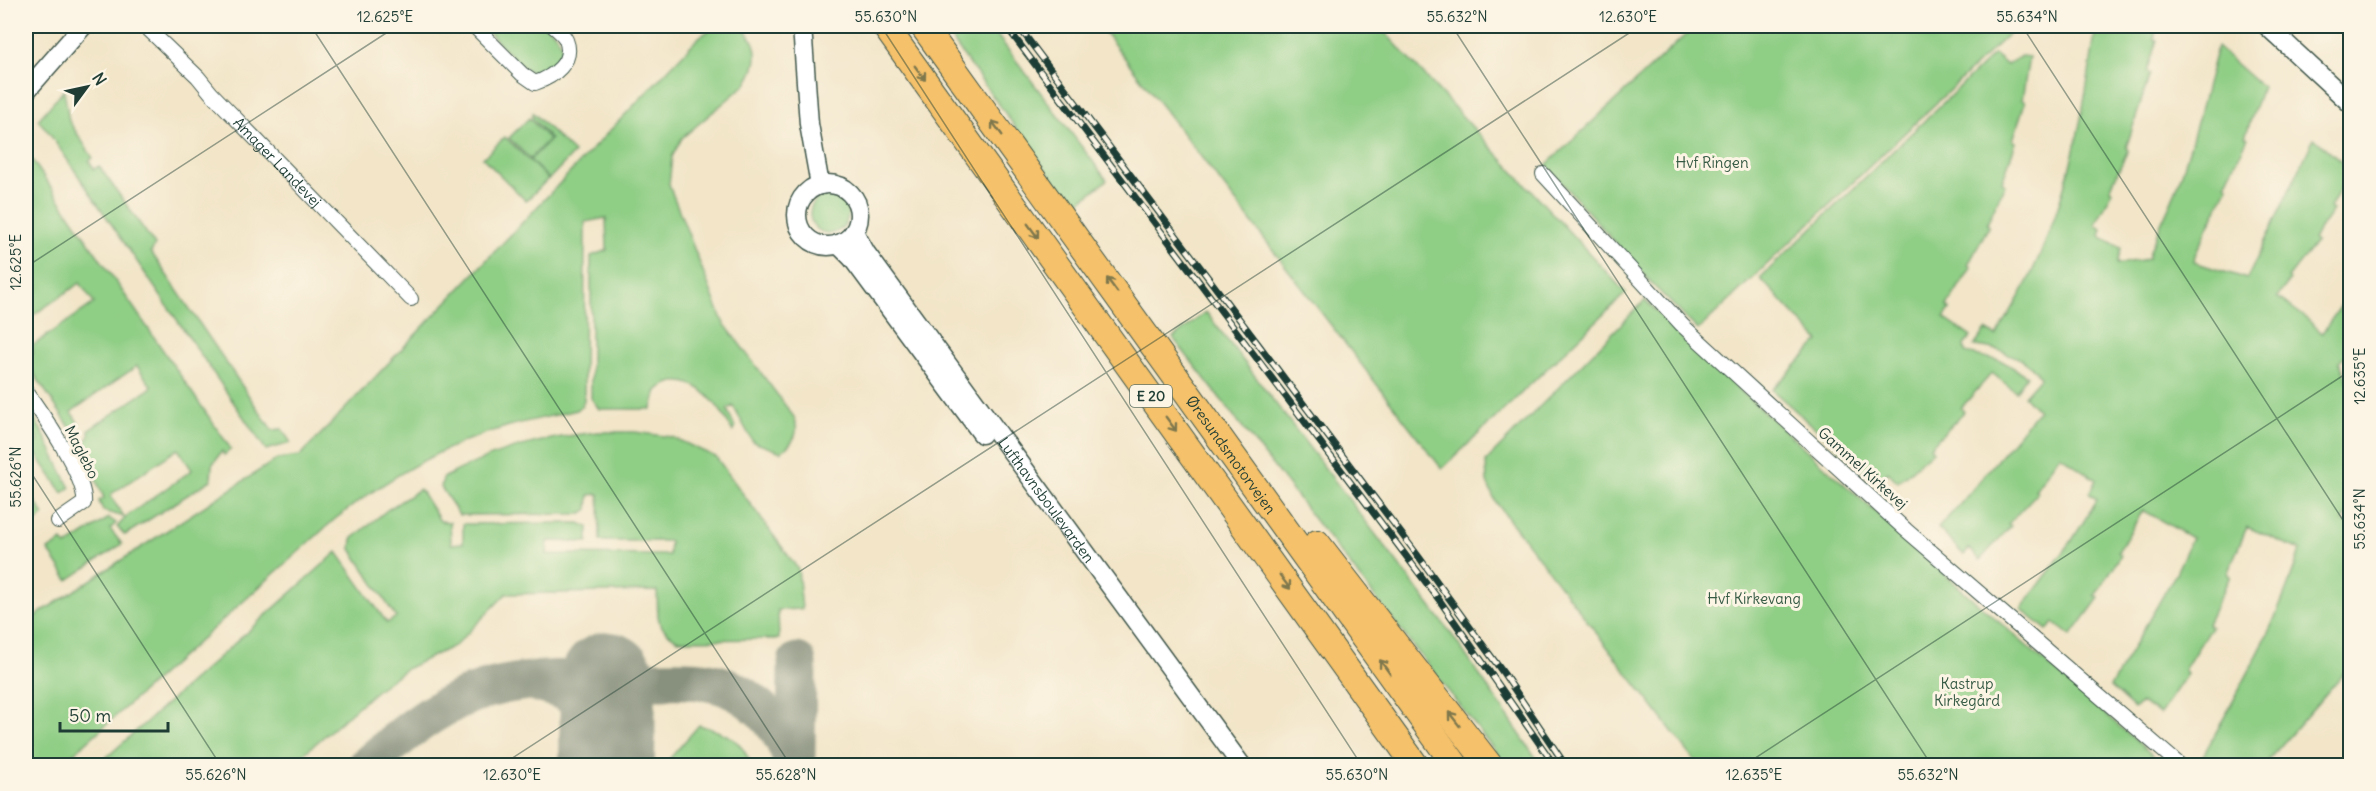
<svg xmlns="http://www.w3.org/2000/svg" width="2376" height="791" viewBox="0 0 2376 791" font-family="Delius,sans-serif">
<rect width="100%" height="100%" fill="#fcf5e5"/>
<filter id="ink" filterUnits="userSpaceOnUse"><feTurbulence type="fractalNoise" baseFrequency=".0167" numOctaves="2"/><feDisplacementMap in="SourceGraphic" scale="12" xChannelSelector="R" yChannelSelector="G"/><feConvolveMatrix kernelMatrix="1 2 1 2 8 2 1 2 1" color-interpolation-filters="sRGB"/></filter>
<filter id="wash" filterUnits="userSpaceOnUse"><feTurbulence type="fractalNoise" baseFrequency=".008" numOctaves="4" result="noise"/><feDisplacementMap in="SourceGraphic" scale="24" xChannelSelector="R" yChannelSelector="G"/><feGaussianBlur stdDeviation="1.35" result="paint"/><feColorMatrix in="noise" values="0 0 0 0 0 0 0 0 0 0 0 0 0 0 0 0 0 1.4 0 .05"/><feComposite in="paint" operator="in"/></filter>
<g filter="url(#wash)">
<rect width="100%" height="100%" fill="#f2e5c8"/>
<!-- green -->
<path fill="#8fce85" stroke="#57865c" stroke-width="1.5" d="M 483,26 L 548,26 C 552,31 559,38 561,44 C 567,61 542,77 529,71 C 518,66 493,36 483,26 Z
M 716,26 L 739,26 C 761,41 760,63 746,84 L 682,138 L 672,157 L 669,185 L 723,322 L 794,417 C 800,433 794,442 781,452 L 753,442 L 733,406 L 727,409 L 735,427 L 733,432 C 722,410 699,375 670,383 C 665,385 660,387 657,391 C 654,396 655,403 651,409 L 599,409 L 591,398 L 591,256 L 607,250 L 606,218 L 585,222 L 584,400 L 582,406 L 577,410 C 554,416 531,420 509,426 C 444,444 388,478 335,519 L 61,765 L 26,765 L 26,622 L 277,459 L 300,456 L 699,37 Z
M 942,26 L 990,26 L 1107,180 L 1073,207 Z
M 1100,26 L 1379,26 L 1626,293 L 1442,469 Z
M 1695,26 L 2017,26 L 1698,330 L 1657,289 L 1546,165 Z
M 2096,26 L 2157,26 L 2154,39 L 2157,40 L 2147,72 L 2150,74 L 2126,148 L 2128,150 L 2110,189 L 2113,191 L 2095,225 L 2102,229 L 2100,236 L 2121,248 L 2117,264 L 2148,259 C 2154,235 2167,214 2176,190 C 2193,144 2204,95 2217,47 L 2262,87 L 2245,137 L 2248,138 L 2225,184 L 2228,186 L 2195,255 L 2194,262 L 2247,279 L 2314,138 L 2350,170 L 2330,208 L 2333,210 L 2313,239 L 2316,242 L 2288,278 L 2290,280 L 2277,297 L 2305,317 L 2322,333 L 2350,293 L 2350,352 L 2339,361 L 2350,386 L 2350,509 L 2343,521 L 2350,525 L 2350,666 L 2264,765 L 2202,766 L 2199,763 C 2237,694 2278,625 2300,550 L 2247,527 L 2227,574 L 2230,576 L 2207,624 L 2211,627 L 2184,670 L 2187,674 L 2160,714 L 2141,702 L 2134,709 L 2110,687 L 2175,575 L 2192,538 L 2143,510 L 2118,552 L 2121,555 L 2095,596 L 2099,598 L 2071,636 L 2054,623 L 2047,630 L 2021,609 L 2071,542 L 2097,500 L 2089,493 L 2096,480 L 2060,455 L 2035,490 L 2038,492 L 2008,524 L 2011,526 L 1980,560 L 1969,548 L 1964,555 L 1938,528 L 1962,502 L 2038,411 L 2024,396 L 2040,378 C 2031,358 1994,347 1974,346 L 1986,330 L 1996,336 C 2009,315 2022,294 2032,272 C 2069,196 2085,108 2096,26 Z
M 1994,54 L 2007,65 L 2021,56 L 2029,57 L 2022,100 L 2025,102 L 2013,140 L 2016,142 L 2002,182 L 2005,184 L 1987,224 L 1989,226 L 1968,265 L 1971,267 L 1947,306 L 1950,309 L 1944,318 L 1971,337 L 1964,345 L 1965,353 L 2002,361 L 2027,376 L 2016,392 L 1992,373 L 1961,408 L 1964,412 L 1930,447 L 1933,451 L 1898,482 L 1888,472 L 1878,483 L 1772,390 L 1819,341 L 1760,278 Z
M 64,90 L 69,121 L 93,158 L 89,161 L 94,169 L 99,166 L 155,245 L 151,252 L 272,430 L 282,429 L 291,443 L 266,450 L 47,130 L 38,120 Z
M 533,113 L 574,153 L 549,179 L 530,160 L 551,139 L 532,118 Z
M 529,118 L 549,139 L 530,159 L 509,138 Z
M 505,137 L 548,179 L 526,201 L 483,158 Z
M 26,151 L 231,449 L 224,455 L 222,451 L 212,465 L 211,480 L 125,535 L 117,527 L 127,516 L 192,470 L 178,449 L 110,495 L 124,517 L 103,511 L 99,501 L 104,498 L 80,444 L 89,438 L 89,430 L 152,387 L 137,366 L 71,412 L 79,424 L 71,429 L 26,362 L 26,360 L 33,354 L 32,346 L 94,303 L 80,283 L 26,320 L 26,239 L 30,236 L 26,229 Z
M810 214a19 19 0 1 1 38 0a19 19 0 1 1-38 0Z
M 1645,300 L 1685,341 L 1960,588 L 2164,765 L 1698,765 L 1495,501 L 1487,482 L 1486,461 Z
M 1206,312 L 1450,632 L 1541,765 L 1506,765 L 1173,338 Z
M 26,406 L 43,433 L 70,488 L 63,493 L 30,446 L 38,441 L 26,422 Z
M 598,432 L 635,432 L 672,437 L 716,457 L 798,569 L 802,609 L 778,610 L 779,639 L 678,640 C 652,624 659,617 657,591 L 506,594 L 456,645 L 406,669 L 378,689 L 291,765 L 98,765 L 337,552 L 387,623 L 396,617 L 351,549 L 352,539 L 387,510 L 420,489 L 440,521 L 450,522 L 451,544 L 463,543 L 463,524 L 580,523 L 588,527 L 588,542 L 548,541 L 547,554 L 669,555 L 670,541 L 600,541 L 599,494 L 589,495 L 588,509 L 581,514 L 459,515 L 441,487 L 443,478 C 494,451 540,438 598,432 Z
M 26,488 L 44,515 L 27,529 L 26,527 Z
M 109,518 L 116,523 L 110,529 L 122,544 L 68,580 L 48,550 L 62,541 L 66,546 Z
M 699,725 C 725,733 741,737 751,765 L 664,765 Z"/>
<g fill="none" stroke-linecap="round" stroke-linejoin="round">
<!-- taxiway -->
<path stroke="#88917e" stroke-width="39" d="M 540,684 C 583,692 597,716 607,756
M 796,761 L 797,662
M 367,766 C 399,737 431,710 472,694 C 523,674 584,680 639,680 C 668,681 701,676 729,688 C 762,703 784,731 794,766"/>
<!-- runway -->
<path stroke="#88917e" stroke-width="96" d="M 607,766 L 608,680"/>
</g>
</g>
<g filter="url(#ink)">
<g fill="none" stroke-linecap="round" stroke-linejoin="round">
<defs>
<g id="minor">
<path id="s1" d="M 145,26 L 198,77 L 211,93 L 411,299"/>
<path d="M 474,26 L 522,74 L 535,83 C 553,77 575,62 566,40 C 564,35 558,30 553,26"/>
<path d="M 1543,174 L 1683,326 L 1906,530 L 2181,766"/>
<path d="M 26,391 C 41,412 87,478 84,503 L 58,521"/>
</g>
<g id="tertiary">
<path d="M 802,26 L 809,124 L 820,185"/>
<path d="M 2267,26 L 2350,103"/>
<path d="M 26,91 L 83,26"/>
<circle cx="828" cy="215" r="31"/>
<path id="s2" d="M 854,232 L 866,253 L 1242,766"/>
<path d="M 838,244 L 852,258 L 982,434"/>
</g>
<g id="motorway">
<path d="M 885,26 L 1416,766"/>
<path id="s3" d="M 923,26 L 1456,766"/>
<path d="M 1317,543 L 1490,766"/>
</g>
</defs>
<!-- minor casing -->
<use href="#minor" stroke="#3f564a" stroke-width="16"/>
<!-- tertiary casing -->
<use href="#tertiary" stroke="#3f564a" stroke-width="21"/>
<!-- motorway casing -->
<use href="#motorway" stroke="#3f564a" stroke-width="28"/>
<!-- minor -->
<use href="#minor" stroke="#fff" stroke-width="14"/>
<!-- tertiary -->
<use href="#tertiary" stroke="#fff" stroke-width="18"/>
<!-- motorway -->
<use href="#motorway" stroke="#f5c16b" stroke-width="26"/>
<defs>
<path id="rail" d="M 1006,26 L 1440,601 L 1555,766
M 1018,26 L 1419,557 L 1504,674 L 1566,766"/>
</defs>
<!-- rail casing -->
<use href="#rail" stroke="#1f3d34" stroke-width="7"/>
<!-- rail -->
<use href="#rail" stroke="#fcf5e5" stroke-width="4.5" stroke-dasharray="14" stroke-linecap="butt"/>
</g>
<!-- one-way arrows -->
<defs><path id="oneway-shaft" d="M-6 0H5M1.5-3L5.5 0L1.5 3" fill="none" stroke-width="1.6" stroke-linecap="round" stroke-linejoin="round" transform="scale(1.5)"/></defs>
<g stroke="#7f784d">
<use href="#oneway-shaft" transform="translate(920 73) rotate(54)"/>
<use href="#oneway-shaft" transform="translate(997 128) rotate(-126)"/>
<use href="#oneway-shaft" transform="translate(1033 231) rotate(54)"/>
<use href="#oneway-shaft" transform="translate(1112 285) rotate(-126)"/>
<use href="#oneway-shaft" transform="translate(1171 424) rotate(54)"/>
<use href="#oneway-shaft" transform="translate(1285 582) rotate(54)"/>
<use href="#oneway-shaft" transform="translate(1385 667) rotate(-126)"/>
<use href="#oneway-shaft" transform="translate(1454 719) rotate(-128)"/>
</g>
</g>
<!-- ticks -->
<path fill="none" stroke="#1f3d34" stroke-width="1.5" stroke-opacity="0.45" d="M 311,26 L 791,766M 881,26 L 1362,766M 1452,26 L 1932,766M 2022,26 L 2350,531M 26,267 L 397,26M 26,465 L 221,766M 500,766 L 1640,26M 1743,766 L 2350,371"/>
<g text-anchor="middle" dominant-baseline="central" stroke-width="6" stroke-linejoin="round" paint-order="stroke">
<!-- shield labels -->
<rect fill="#fcf5e5" stroke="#617469" stroke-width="1.5" x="1130" y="385" width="42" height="22" rx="4.5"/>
<g font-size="14" font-weight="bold" fill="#1f3d34">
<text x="1151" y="396">E 20</text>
</g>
<!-- street labels -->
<g font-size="15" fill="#1f3d34" stroke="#fcf5e5">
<text stroke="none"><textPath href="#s1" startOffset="190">Amager Landevej</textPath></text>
<text transform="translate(82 452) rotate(63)">Maglebo</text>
<text stroke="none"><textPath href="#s3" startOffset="528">Øresundsmotorvejen</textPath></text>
<text transform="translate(1863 468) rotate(42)">Gammel Kirkevej</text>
<text stroke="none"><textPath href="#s2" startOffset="330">Lufthavnsboulevarden</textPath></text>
</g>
<!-- park labels -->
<g font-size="15" fill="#355a44" stroke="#fcf5e5">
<text x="1712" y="162">Hvf Ringen</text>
<text x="1754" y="598">Hvf Kirkevang</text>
<text x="1967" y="683">Kastrup<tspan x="1967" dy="17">Kirkegård</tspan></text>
</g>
</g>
<!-- margin -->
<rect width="2376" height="791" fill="none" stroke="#fcf5e5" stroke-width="66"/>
<!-- north arrow -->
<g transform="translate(87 87) rotate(57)" stroke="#fcf5e5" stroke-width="4.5" paint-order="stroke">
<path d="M0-4.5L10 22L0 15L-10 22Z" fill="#1f3d34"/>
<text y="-9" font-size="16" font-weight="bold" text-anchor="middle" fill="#1f3d34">N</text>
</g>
<!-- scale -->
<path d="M60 722v9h108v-9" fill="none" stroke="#1f3d34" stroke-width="3"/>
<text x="69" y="722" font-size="18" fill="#1f3d34" stroke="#fcf5e5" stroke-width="4.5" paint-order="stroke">50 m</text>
<rect x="33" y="33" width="2310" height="725" fill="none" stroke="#1f3d34" stroke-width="2"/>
<g font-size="15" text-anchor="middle" fill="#1f3d34">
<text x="385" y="22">12.625°E</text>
<text x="886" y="22">55.630°N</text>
<text x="1457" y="22">55.632°N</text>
<text x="1628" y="22">12.630°E</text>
<text x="2027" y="22">55.634°N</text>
<text transform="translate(16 262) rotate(-90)" y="5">12.625°E</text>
<text transform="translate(2360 376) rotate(-90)" y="5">12.635°E</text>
<text transform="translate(16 477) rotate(-90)" y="5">55.626°N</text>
<text transform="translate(2360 519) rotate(-90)" y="5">55.634°N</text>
<text x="216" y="780">55.626°N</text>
<text x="512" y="780">12.630°E</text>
<text x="786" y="780">55.628°N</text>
<text x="1357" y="780">55.630°N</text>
<text x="1754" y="780">12.635°E</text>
<text x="1928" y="780">55.632°N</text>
</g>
</svg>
